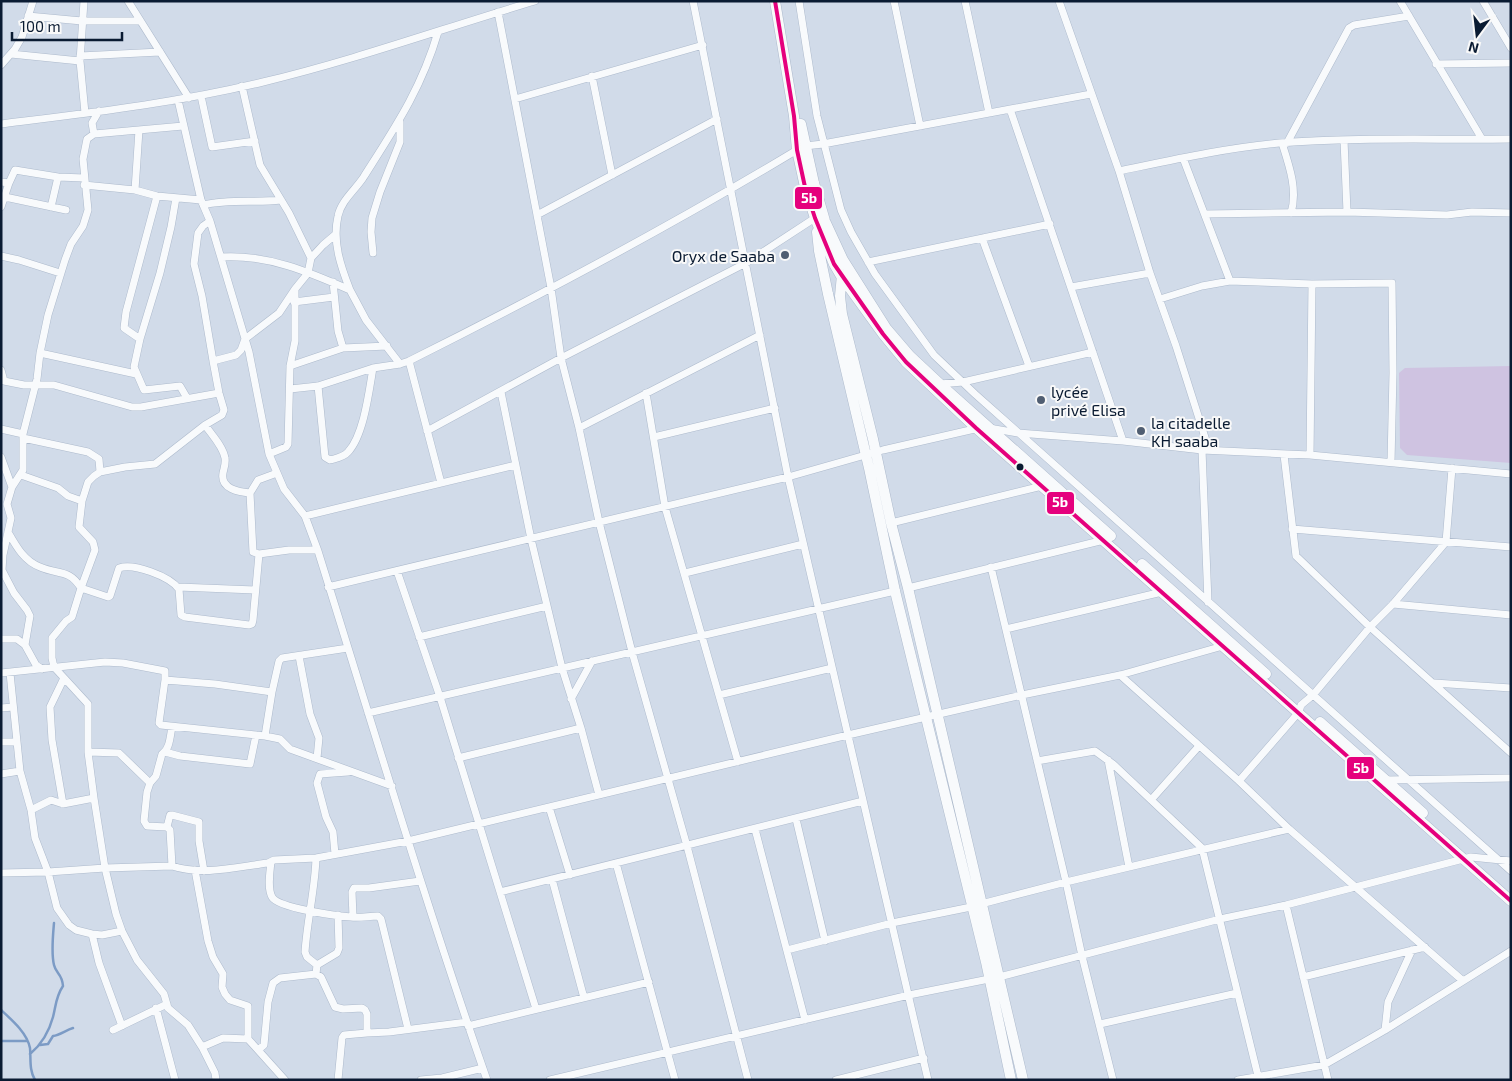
<svg xmlns="http://www.w3.org/2000/svg" width="1512" height="1081" viewBox="0 0 1512 1081" font-family="'Exo 2',sans-serif">
<rect width="100%" height="100%" fill="#d1dbe9"/>
<!-- green -->
<path fill="#cfc3e1" d="M 1511,366 L 1511,463 L 1407,455 L 1400,448 L 1399,373 L 1405,368 Z"/>
<g fill="none" stroke-linecap="round" stroke-linejoin="round">
<!-- stream -->
<path stroke="#7c9bc5" stroke-width="2.5" d="M 1,1010 C 12,1020 27,1033 30,1048 C 31,1059 29,1070 35,1080
M 1,1041 L 27,1041
M 40,1045 L 48,1044 L 53,1036 C 60,1035 66,1030 73,1028
M 30,1054 C 42,1044 49,1032 53,1017 C 56,1005 56,996 63,986 C 62,973 56,974 54,965 C 51,953 53,935 54,923"/>
<defs>
<path id="street" d="M 84,1 L 80,61 L 85,113
M 128,1 L 189,98
M 693,1 L 788,477 L 928,1080
M 799,1 L 817,116 L 841,210 L 851,232 L 875,274 L 934,355 L 975,394 L 1511,871
M 894,1 L 920,126
M 965,1 L 989,113
M 1059,1 L 1119,171 L 1150,273 L 1176,346 L 1209,450
M 1400,1 L 1482,139
M 1483,1 L 1511,48
M 498,12 L 551,288 L 561,358 L 579,428 L 599,522 L 632,652 L 687,846 L 748,1080
M 28,16 L 82,21 L 140,21
M 11,54 L 80,61
M 80,56 L 160,52
M 1436,64 L 1511,63
M 1,65 L 15,49 L 22,37 L 33,1
M 592,76 L 612,175
M 242,86 L 260,165 L 289,213 L 311,258
M 201,96 L 212,147 L 255,141
M 515,99 L 703,45
M 178,100 L 201,200 L 210,221 L 249,352 L 269,454 L 284,489 L 305,516 L 318,551 C 373,727 426,905 487,1080
M 1010,109 L 1123,441
M 1,124 C 89,113 177,103 263,82 C 355,60 444,28 535,1
M 94,134 L 183,126
M 1344,140 L 1347,212
M 1282,143 C 1289,165 1298,190 1291,213
M 1287,143 L 1349,28 L 1354,25 L 1409,16
M 805,146 L 823,144 L 1091,94
M 1183,158 L 1230,281
M 1119,171 C 1172,160 1225,148 1279,143 C 1356,137 1434,140 1511,139
M 1,182 L 9,183 L 1,207
M 9,183 L 15,170 L 58,177
M 84,185 L 135,190 L 157,196 L 201,200
M 135,190 L 139,130
M 5,197 L 66,210
M 176,198 L 171,227 L 160,273 L 140,339 L 134,367 L 144,390 L 180,386 L 187,398
M 203,205 C 229,199 255,203 281,200
M 51,207 L 58,177 L 84,178
M 1205,214 L 1347,212 L 1447,215 L 1472,212 L 1511,213
M 537,215 L 717,119
M 210,221 L 203,226 L 198,233 L 194,264 L 202,296 L 213,361
M 982,238 L 1029,366
M 373,253 L 371,232 L 372,218 L 380,192 L 400,142 L 400,122
M 1,256 L 19,260 L 60,273
M 221,257 C 267,254 309,272 350,290 L 366,320 L 400,364
M 868,262 L 1050,224
M 333,282 L 338,331 L 343,348
M 1071,287 L 1150,273
M 350,290 C 341,267 332,242 338,216 C 341,201 355,190 363,178 C 394,129 421,90 438,32
M 1160,299 L 1202,286 L 1230,281 L 1312,284 L 1392,283 L 1393,373 L 1391,462
M 294,302 L 334,297
M 140,339 L 124,328 L 126,312 L 157,196
M 40,353 L 136,374
M 409,361 L 441,483
M 290,366 L 343,348 L 387,346
M 1,370 L 4,381 L 24,385 L 54,385 L 132,407 L 141,407 L 219,393
M 940,384 L 963,382 L 1093,352
M 318,386 L 325,457 L 330,460 C 337,458 344,457 348,452 C 364,435 369,391 373,368
M 290,389 L 318,386 L 373,368 L 400,364 L 409,361 C 541,295 671,226 797,150
M 501,392 L 531,539 L 562,668 L 581,728 L 599,795
M 646,393 L 665,507 L 738,762
M 205,425 C 211,434 223,446 225,458 C 226,463 224,468 223,473 C 220,489 239,492 250,493
M 579,428 L 760,335
M 989,428 L 1018,433 L 1123,441 L 1202,450 L 1310,455 L 1511,474
M 1,429 L 23,434
M 427,431 L 561,358 L 746,263 L 815,218
M 654,437 L 775,408
M 23,438 L 88,452 L 99,459 L 100,472
M 1202,450 L 1208,602
M 269,454 L 286,447 L 288,444 L 290,366 L 295,341 L 295,290
M 1284,455 L 1296,556 L 1370,627 L 1511,753
M 1310,455 L 1312,284
M 1,457 L 12,487
M 277,473 L 258,480 L 250,493 L 253,552 L 259,554 L 289,550 L 317,550
M 21,475 L 58,488 L 68,496 L 82,501
M 305,516 L 516,465
M 891,523 L 1042,486
M 1292,529 L 1511,547
M 8,532 C 16,546 24,561 40,567 C 59,575 69,569 81,588 L 72,617 L 66,621 L 52,638 L 52,658 L 54,667 L 88,704 L 88,752 L 94,798 L 105,868 L 116,914 L 122,931 L 137,960 L 164,994 L 168,1008 L 188,1025 L 202,1047 L 215,1073 L 216,1080
M 259,554 L 253,620 L 252,624 L 249,625 L 185,617 L 181,615 L 179,589 C 169,576 134,563 119,568 L 110,596 L 108,597 L 81,588 L 95,550 L 93,542 L 79,527 L 82,501 L 88,482 L 94,476 L 100,472 L 125,467 L 155,464 L 205,425 L 222,415 L 224,410 L 219,393 L 213,361 L 236,355 L 241,350 L 245,339 L 279,313 L 295,289 L 308,273 L 311,258 L 323,245 L 336,234
M 991,567 L 1066,882 L 1082,956 L 1113,1080
M 397,571 L 440,697 L 536,1009
M 685,573 L 803,544
M 178,587 L 255,590
M 328,587 L 788,477 L 883,450 L 979,428
M 908,588 L 1104,540
M 1393,604 L 1511,615
M 1006,629 L 1162,592
M 419,637 L 547,606
M 1,639 L 17,639 L 25,645
M 299,656 L 310,714 L 319,738 L 317,758
M 42,669 L 36,665 L 25,645 L 30,616 L 27,610 L 14,593 L 2,570 L 3,555 L 11,518 L 7,504 L 12,487 L 23,470 L 23,434 L 37,379 L 40,353 L 48,315 L 65,260 L 71,244 L 83,226 L 88,210 L 83,159 L 87,139 L 94,134 L 92,123 L 99,111
M 1,673 L 105,662 L 123,663 L 165,671 L 165,680 L 215,684 L 272,692 L 265,736 L 280,739 L 290,749 L 392,786
M 10,673 L 20,771 L 31,810 L 35,838 L 48,872 L 57,908 L 69,925 L 76,930 L 92,934 L 102,935 L 122,931
M 1120,675 L 1239,781 L 1289,829 L 1462,980
M 165,680 L 159,723 L 161,725 L 265,736
M 1434,683 L 1511,688
M 272,692 L 279,661 L 282,658 L 348,648
M 719,695 L 832,668
M 571,699 L 592,661
M 1,708 L 13,707
M 368,713 L 895,591
M 1,742 L 16,742
M 88,752 L 119,753 L 150,783
M 165,752 L 180,756 L 250,764 L 256,735
M 458,758 L 581,728
M 1108,760 L 1129,867
M 1037,761 L 1095,751 L 1113,764 L 1202,848 L 1259,1080
M 1,774 L 20,771
M 1387,780 L 1511,778
M 1239,781 L 1299,712 L 1301,705 L 1313,695 L 1370,627 L 1393,604 L 1446,542 L 1452,468
M 1151,800 L 1199,746
M 63,804 L 94,798
M 549,807 L 570,875
M 31,810 L 51,800 L 63,804 L 52,740 L 50,707 L 64,678
M 796,819 L 825,941
M 167,827 L 170,815 L 172,815 L 199,822 L 199,841 L 204,871
M 755,829 L 805,1020
M 335,854 L 333,832 L 326,817 L 317,783 L 320,774 L 348,772
M 271,862 C 270,872 267,888 272,897 C 278,908 337,916 351,917 C 360,918 369,916 378,916 L 381,919 L 408,1029
M 616,863 L 675,1080
M 172,866 L 170,830 L 167,827 L 147,826 L 144,821 L 147,792 L 150,783 L 156,776 L 162,754 C 170,749 170,736 172,727
M 195,870 L 208,941 L 213,957 L 223,974 L 222,987 L 225,994 L 230,1000 L 248,1006 L 248,1039 L 258,1050
M 1,873 L 48,872 L 105,868 L 172,866 C 203,876 236,867 268,863 L 274,860 L 316,858 L 408,841 L 848,735 L 1022,695 L 1120,675 L 1223,646
M 552,879 L 584,998
M 500,892 L 863,801
M 981,904 L 1066,882 L 1289,829
M 1286,905 L 1328,1080
M 353,917 L 352,892 L 354,888 L 369,888 L 420,881
M 92,934 L 99,963 L 122,1026
M 787,950 L 892,923 L 971,907
M 317,965 L 337,953 L 339,948 L 338,915
M 316,974 L 317,965 L 307,957 L 305,952 C 307,920 315,890 316,858
M 1303,977 L 1425,947
M 156,1008 L 175,1080
M 1100,1024 L 1237,993
M 468,1026 L 649,982
M 113,1030 L 167,1004
M 1385,1030 L 1388,1002 L 1412,950
M 202,1047 L 223,1038 L 248,1039
M 285,1080 L 258,1050 L 264,1045 L 268,1002 L 273,983 L 280,978 L 316,974 L 321,977 L 335,1007 L 343,1009 L 362,1008 L 365,1010 L 367,1014 L 367,1033 L 389,1032 L 467,1022
M 338,1080 L 342,1038 L 344,1035 L 367,1033
M 421,1080 L 442,1078 L 483,1068
M 550,1080 L 909,995 L 999,977 L 1220,919 L 1286,905 L 1471,857 L 1511,861
M 836,1080 L 924,1058
M 1238,1080 L 1324,1065 L 1385,1030 L 1511,951"/>
<path id="secondary" d="M 775,1 L 794,116 L 797,150 L 805,187 L 815,218 L 834,264 L 841,276 L 883,334 L 906,362 L 976,428 L 1511,901
M 801,124 L 814,183 L 825,221 L 843,260 L 886,328 L 910,356 L 940,384 L 1111,536
M 817,232 L 819,251 L 828,294 L 869,468 L 895,591 L 986,962 L 1011,1080
M 842,275 L 840,296 L 842,314 L 873,439 L 891,523 L 908,588 L 1023,1080
M 1142,564 L 1266,674
M 1320,722 L 1423,813"/>
</defs>
<!-- street casing -->
<use href="#street" stroke="#adbacc" stroke-width="8"/>
<!-- secondary casing -->
<use href="#secondary" stroke="#adbacc" stroke-width="11"/>
<!-- street -->
<use href="#street" stroke="#f8fafc" stroke-width="7"/>
<!-- secondary -->
<use href="#secondary" stroke="#f8fafc" stroke-width="10"/>
<defs>
<path id="bus-1" d="M 775,1 L 794,116 L 797,150 L 805,187 L 815,218 L 834,264 L 883,334 L 906,362 L 976,428 L 1511,901"/>
</defs>
<!-- bus-1 casing -->
<use href="#bus-1" stroke="#f9f9f9" stroke-width="8"/>
<!-- bus-1 -->
<use href="#bus-1" stroke="#e5007d" stroke-width="4"/>
</g>
<!-- markers -->
<g fill="#505e72" stroke="#f9f9f9" stroke-width="2">
<circle cx="785" cy="255" r="5"/>
<circle cx="1041" cy="400" r="5"/>
<circle cx="1141" cy="431" r="5"/>
</g>
<circle fill="#0a1b32" stroke="#f9f9f9" stroke-width="2" cx="1020" cy="467" r="4.5"/>
<g text-anchor="middle" dominant-baseline="central" stroke-width="4" stroke-linejoin="round" paint-order="stroke">
<!-- poi labels -->
<g font-size="16" fill="#0a1b32" stroke="#f9f9f9" text-anchor="start">
<text x="775" y="255" text-anchor="end">Oryx de Saaba</text>
<text x="1051" y="391">lycée<tspan x="1051" dy="18">privé Elisa</tspan></text>
<text x="1151" y="422">la citadelle<tspan x="1151" dy="18">KH saaba</tspan></text>
</g>
</g>
<g stroke="#f9f9f9" stroke-width="2">
<rect x="794" y="186" width="29" height="24" rx="5" fill="#e5007d"/>
<rect x="1046" y="491" width="29" height="24" rx="5" fill="#e5007d"/>
<rect x="1346" y="756" width="29" height="24" rx="5" fill="#e5007d"/>
</g>
<g font-size="14" text-anchor="middle" font-weight="bold" fill="#fff">
<text x="809" y="203">5b</text>
<text x="1060" y="507">5b</text>
<text x="1361" y="773">5b</text>
</g>
<!-- border -->
<rect width="1512" height="1081" fill="none" stroke="#0a1b32" stroke-width="5"/>
<!-- north arrow -->
<g transform="translate(1477 35) rotate(195)" stroke="#f9f9f9" stroke-width="4" paint-order="stroke">
<path d="M0-4L9 19L0 12L-9 19Z" fill="#0a1b32"/>
<text y="-8" font-size="14" font-weight="bold" text-anchor="middle" fill="#0a1b32">N</text>
</g>
<!-- scale -->
<path d="M12 32v8h110v-8" fill="none" stroke="#0a1b32" stroke-width="2.5"/>
<text x="20" y="32" font-size="15" fill="#0a1b32" stroke="#f9f9f9" stroke-width="4" paint-order="stroke">100 m</text>
</svg>
